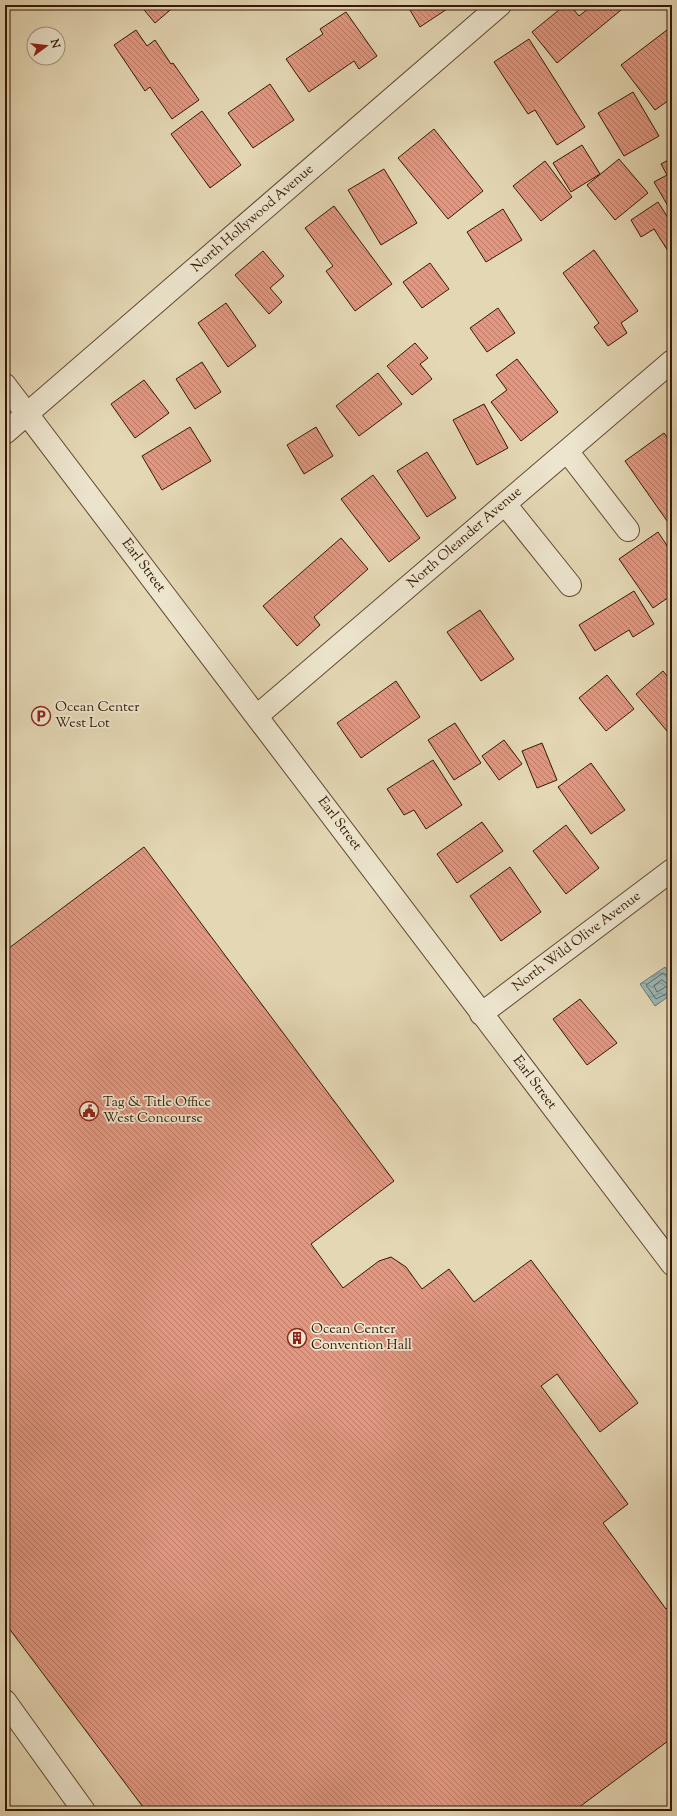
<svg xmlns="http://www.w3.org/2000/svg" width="677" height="1816" viewBox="0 0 677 1816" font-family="'Sorts Mill Goudy',serif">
<defs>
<pattern id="water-waves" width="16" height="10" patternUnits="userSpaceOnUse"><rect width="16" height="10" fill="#99b7b7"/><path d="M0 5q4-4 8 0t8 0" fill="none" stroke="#7e9493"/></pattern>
<pattern id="building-back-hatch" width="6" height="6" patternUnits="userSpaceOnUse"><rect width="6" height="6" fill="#e29780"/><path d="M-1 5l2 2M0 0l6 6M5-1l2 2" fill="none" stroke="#b87a67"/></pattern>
</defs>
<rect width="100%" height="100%" fill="#e4d7b4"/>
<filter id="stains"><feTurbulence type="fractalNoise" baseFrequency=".005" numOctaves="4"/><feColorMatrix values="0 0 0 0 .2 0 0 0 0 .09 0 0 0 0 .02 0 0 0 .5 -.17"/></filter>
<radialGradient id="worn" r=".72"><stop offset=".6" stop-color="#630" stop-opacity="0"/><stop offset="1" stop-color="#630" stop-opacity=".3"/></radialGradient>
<!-- water -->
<path fill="url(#water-waves)" stroke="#717870" d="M 665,967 L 672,977 L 672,994 L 655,1006 L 640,984 Z"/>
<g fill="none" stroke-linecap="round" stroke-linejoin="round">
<!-- shore -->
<path stroke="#66685e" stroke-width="1" d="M 672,978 L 663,973 L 646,985 L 656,999 L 672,991
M 662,980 L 669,985 L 657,992 L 654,986 Z"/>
</g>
<!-- building -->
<path fill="url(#building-back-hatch)" stroke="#341906" d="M 140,5 L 176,5 L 155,23 Z
M 407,5 L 444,5 L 447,9 L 420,27 Z
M 565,5 L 570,5 L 579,16 L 593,5 L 617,5 L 621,10 L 557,63 L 532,32 Z
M 346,12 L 377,56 L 359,69 L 354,61 L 309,92 L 286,59 L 323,34 L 320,29 Z
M 136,30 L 147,46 L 155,40 L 171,64 L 173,63 L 199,100 L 172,119 L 150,87 L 145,91 L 114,45 Z
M 667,30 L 672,37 L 672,98 L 655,110 L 621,65 Z
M 529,39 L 585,127 L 557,145 L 535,110 L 528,114 L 494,62 Z
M 270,84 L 294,120 L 253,148 L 228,113 Z
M 633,92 L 659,136 L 624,156 L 598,113 Z
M 202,111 L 241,165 L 210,188 L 171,134 Z
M 434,129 L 483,191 L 448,219 L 398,158 Z
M 582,145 L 600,174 L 571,192 L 553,163 Z
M 672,158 L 672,213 L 654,182 L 667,175 L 661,164 Z
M 619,159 L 648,193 L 615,220 L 587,185 Z
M 545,161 L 572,197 L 541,221 L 513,186 Z
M 384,169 L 417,223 L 381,245 L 348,190 Z
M 658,202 L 672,224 L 672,249 L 668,251 L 654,229 L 641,237 L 631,220 Z
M 334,206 L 392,284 L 355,311 L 326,271 L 333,266 L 305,228 Z
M 503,209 L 522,240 L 486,262 L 467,232 Z
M 594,250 L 638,311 L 621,323 L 627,333 L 608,346 L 594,327 L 599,323 L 563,273 Z
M 263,251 L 284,276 L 270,288 L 282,302 L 269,314 L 235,275 Z
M 430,263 L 449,289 L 422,308 L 403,282 Z
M 226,303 L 256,346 L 228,367 L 198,323 Z
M 498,308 L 515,333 L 487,352 L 470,328 Z
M 415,343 L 428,358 L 420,364 L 432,379 L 412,395 L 387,366 Z
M 517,359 L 558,412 L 521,441 L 491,402 L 507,390 L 496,375 Z
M 202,362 L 221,392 L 195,409 L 176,379 Z
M 378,373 L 402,404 L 359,436 L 336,406 Z
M 144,380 L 169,413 L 135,438 L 111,404 Z
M 484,404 L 508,448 L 477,465 L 453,420 Z
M 190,427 L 211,461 L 162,490 L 142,456 Z
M 316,427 L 333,456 L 304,474 L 287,445 Z
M 664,433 L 672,444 L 672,528 L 625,461 Z
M 427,452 L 456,498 L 427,517 L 397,471 Z
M 373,475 L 420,538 L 389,562 L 341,499 Z
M 658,532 L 672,553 L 672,595 L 653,608 L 619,559 Z
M 341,538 L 368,569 L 314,617 L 320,625 L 297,646 L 263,606 Z
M 634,591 L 654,624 L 633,637 L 629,630 L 595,651 L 579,625 Z
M 480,610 L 514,659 L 481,681 L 447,632 Z
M 663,671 L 672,682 L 672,737 L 636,694 Z
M 607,675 L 634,709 L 606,731 L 579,698 Z
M 396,681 L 420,717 L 361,758 L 337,723 Z
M 455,723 L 481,763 L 454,780 L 428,740 Z
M 504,740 L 522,764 L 499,780 L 482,756 Z
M 542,743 L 557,780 L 537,788 L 522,751 Z
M 433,760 L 462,805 L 426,829 L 414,810 L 404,815 L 387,789 Z
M 591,763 L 625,810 L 591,834 L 558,787 Z
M 482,822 L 503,851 L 457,883 L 437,854 Z
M 566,825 L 599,868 L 566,894 L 533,851 Z
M 144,847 L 394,1181 L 311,1244 L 343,1288 L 379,1261 L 391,1257 L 406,1267 L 422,1289 L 449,1269 L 474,1302 L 531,1260 L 638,1403 L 600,1432 L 557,1374 L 541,1386 L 628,1504 L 603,1523 L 666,1609 L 672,1604 L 672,1738 L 574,1811 L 146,1811 L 5,1623 L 5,951 Z
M 510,867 L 541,912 L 501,941 L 470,896 Z
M 580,999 L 617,1043 L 587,1065 L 553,1019 Z"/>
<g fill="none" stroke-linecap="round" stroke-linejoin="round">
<defs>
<path id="minor" d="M 5,385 L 672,1264
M 5,433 L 500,5
M 567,451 L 628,530
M 505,504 L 570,585
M 257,716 L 672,361
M 481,1014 L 672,870
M 5,1701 L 84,1811"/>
</defs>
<!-- minor casing -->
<use href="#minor" stroke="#604832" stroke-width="24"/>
<!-- minor -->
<use href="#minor" stroke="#ede5ce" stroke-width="22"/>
</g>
<!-- icons -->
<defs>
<symbol id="parking-ring" viewBox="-11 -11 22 22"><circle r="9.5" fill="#ede5ce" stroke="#8f2418" stroke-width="1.5"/><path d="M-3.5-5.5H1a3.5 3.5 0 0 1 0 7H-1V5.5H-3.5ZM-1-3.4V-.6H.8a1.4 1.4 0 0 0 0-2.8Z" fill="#8f2418"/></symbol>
<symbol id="civic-ring" viewBox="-11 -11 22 22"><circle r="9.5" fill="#ede5ce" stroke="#8f2418" stroke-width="1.5"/><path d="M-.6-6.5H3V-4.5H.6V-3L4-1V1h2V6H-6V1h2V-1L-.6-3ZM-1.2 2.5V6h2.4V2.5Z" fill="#8f2418"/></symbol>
<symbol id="building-ring" viewBox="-11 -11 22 22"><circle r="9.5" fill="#ede5ce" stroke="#8f2418" stroke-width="1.5"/><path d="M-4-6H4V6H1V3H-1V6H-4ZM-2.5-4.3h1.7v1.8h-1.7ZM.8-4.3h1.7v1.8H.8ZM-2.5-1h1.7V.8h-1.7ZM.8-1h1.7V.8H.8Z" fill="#8f2418"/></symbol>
</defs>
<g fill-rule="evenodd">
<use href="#parking-ring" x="30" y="705" width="22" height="22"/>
<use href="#civic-ring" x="78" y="1100" width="22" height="22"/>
<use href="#building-ring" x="286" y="1327" width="22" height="22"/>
</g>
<g text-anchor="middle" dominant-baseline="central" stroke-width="3.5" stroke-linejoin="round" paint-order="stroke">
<!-- street labels -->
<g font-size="14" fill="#341906" stroke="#ede5ce">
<text transform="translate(253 219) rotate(-41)">North Hollywood Avenue</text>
<text transform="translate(465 538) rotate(-41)">North Oleander Avenue</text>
<text transform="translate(143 566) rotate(53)">Earl Street</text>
<text transform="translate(339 824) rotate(53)">Earl Street</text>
<text transform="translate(577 942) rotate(-37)">North Wild Olive Avenue</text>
<text transform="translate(534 1083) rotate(53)">Earl Street</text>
</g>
<!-- poi labels -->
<g font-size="14" fill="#341906" stroke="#ede5ce" text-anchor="start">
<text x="55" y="708">Ocean Center<tspan x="55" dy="16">West Lot</tspan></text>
<text x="103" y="1103">Tag &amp; Title Office<tspan x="103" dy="16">West Concourse</tspan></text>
<text x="311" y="1330">Ocean Center<tspan x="311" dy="16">Convention Hall</tspan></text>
</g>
</g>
<!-- margin -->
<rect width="677" height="1816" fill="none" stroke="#e4d7b4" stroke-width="20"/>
<rect x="6" y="6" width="665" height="1804" fill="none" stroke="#341906" stroke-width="2"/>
<rect x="10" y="10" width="657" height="1796" fill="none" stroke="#341906"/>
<!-- north arrow -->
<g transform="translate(46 46) rotate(75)"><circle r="19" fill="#ede5ce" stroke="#a3937e"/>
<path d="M0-3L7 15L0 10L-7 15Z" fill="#8f2418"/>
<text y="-6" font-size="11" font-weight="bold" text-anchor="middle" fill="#341906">N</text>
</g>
<rect width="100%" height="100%" filter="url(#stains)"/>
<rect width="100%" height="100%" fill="url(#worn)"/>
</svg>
